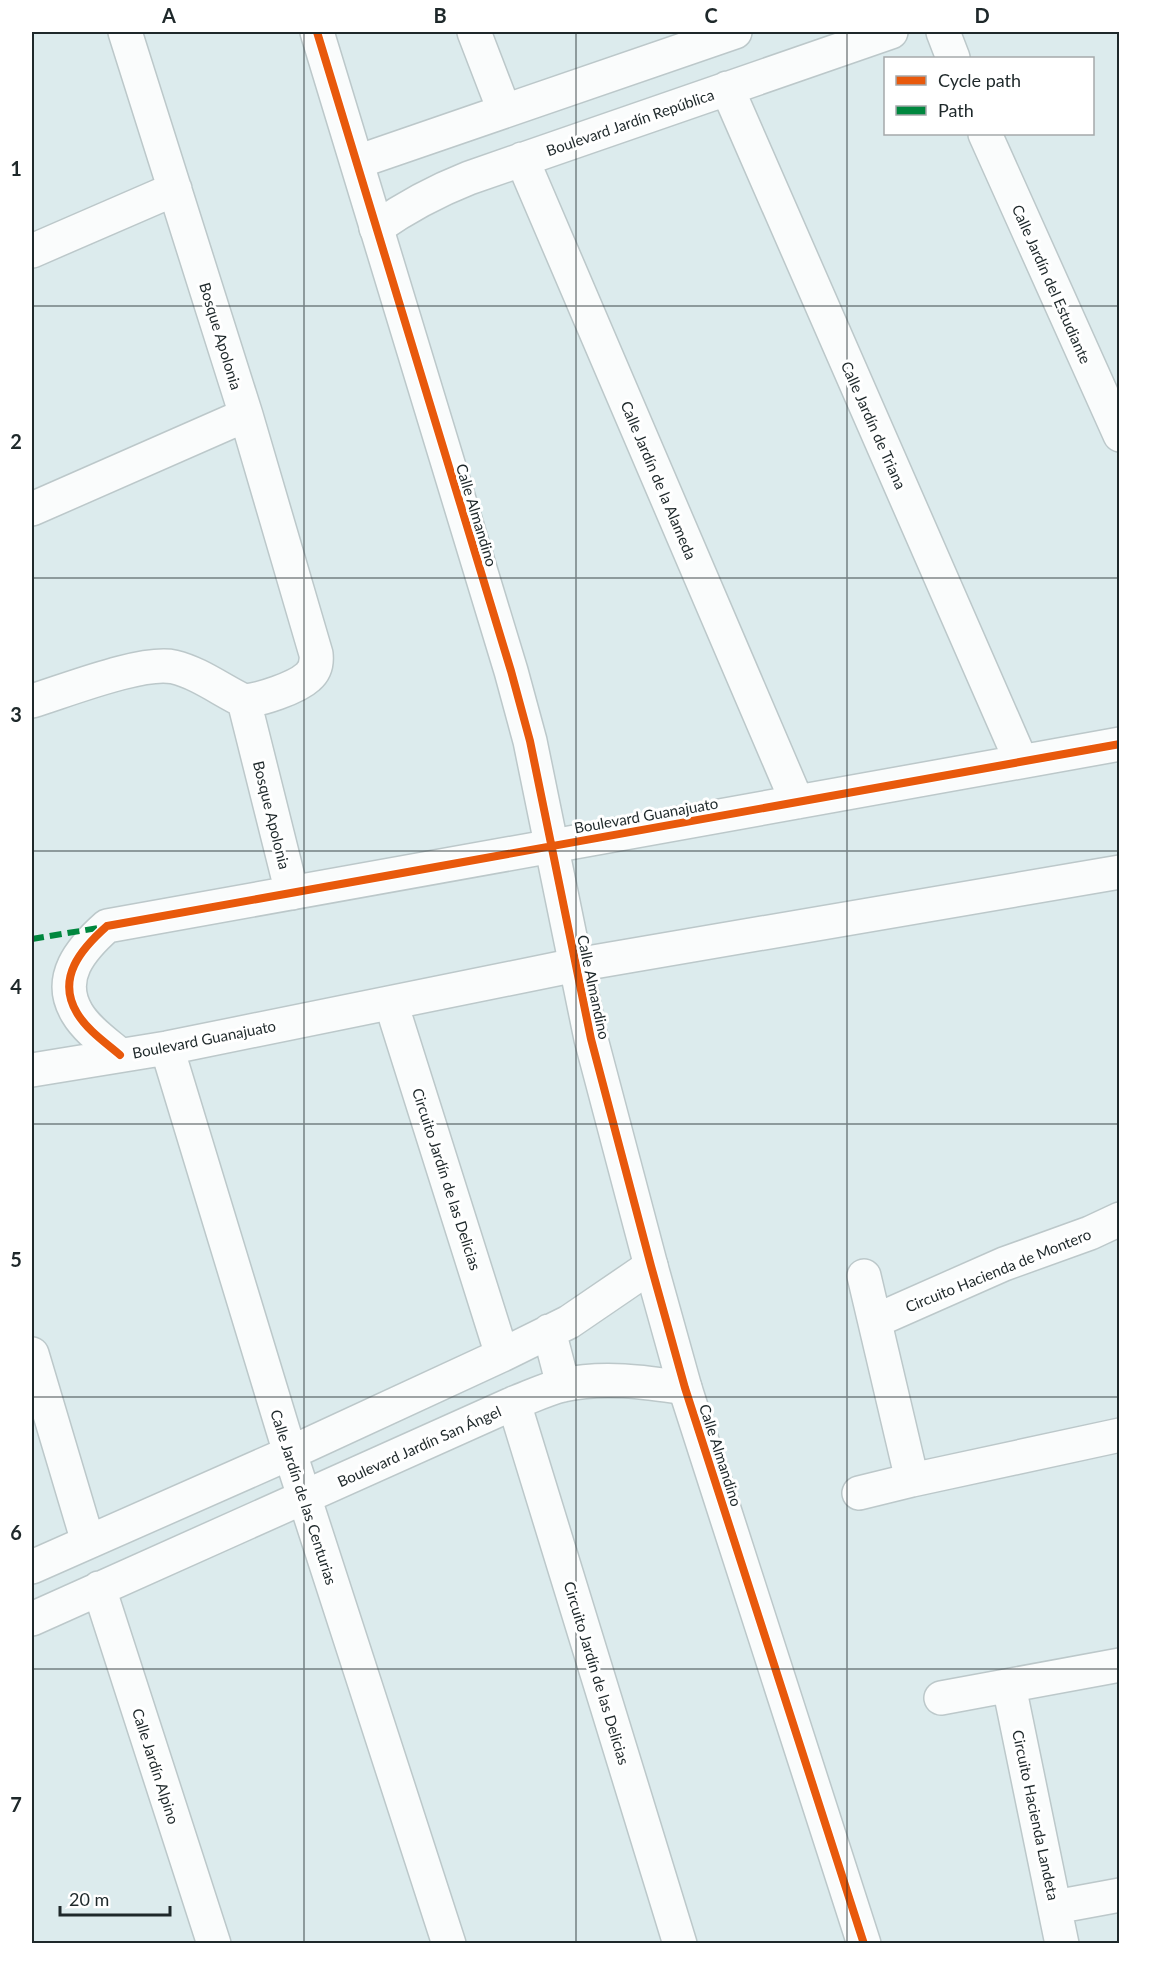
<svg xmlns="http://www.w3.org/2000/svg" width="1151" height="1975" viewBox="0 0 1151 1975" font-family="Lato,sans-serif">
<rect width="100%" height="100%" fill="#dcebed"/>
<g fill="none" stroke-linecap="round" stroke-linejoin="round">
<defs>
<path id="minor" d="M 474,32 L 504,110
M 943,32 L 953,58
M 727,88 L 1021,761
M 985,134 L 1120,435
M 522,159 L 797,802
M 357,162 L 735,32
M 376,228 C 406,207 436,191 469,178 L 891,32
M 32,251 L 175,189
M 32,509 L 246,415
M 32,701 C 65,691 143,660 174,667 C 199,673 221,690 244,701 C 260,700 296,688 308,677 C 315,671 317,663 316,654 L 246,415 L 125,32
M 244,701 L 292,893
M 391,1003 L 502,1355
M 167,1048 L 290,1453 L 449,1944
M 120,1055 C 106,1043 87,1030 77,1013 C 56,978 81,949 107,926 L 1120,744
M 32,1070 L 167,1048 L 576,965 L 1120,872
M 864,1276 L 912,1480
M 875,1321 L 1004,1264 L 1090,1233 L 1120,1219
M 549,1331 L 563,1385
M 32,1354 L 88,1542
M 514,1403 L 680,1944
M 859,1493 L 912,1480 L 1120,1435
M 32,1567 L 290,1453 L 502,1355 L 569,1322 L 651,1266
M 99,1588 L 214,1944
M 32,1619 L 514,1403 C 530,1397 546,1389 563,1385 C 603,1376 645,1382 685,1388
M 1009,1686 L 1062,1944
M 941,1698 L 1120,1665
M 1055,1907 L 1120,1895"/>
<path id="tertiary" d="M 317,32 L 511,671 L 530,741 L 591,1039 L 651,1266 L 685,1388 L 864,1944"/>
</defs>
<!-- minor casing -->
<use href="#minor" stroke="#bcc8ca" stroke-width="36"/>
<!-- tertiary casing -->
<use href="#tertiary" stroke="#bcc8ca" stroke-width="36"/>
<!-- minor -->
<use href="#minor" stroke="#fafcfc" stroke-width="33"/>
<!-- tertiary -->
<use href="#tertiary" stroke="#fafcfc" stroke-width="33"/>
<!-- quiet -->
<path stroke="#00873e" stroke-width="6" stroke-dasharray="12 6" stroke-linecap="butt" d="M 32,939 L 104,927"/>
<defs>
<path id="cycleway" d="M 317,32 L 511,671 L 530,741 L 591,1039 L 651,1266 L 685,1388 L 864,1944
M 120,1055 C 106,1043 87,1030 77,1013 C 56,978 81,949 107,926 L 1120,744"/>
</defs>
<!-- cycleway casing -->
<use href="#cycleway" stroke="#fff" stroke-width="11"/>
<!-- cycleway -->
<use href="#cycleway" stroke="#e8590c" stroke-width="8"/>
</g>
<!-- grid -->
<path fill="none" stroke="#1e282a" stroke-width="1.5" stroke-opacity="0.55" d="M 304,32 L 304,1944M 576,32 L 576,1944M 847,32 L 847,1944M 32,306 L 1120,306M 32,578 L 1120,578M 32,851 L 1120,851M 32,1124 L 1120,1124M 32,1397 L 1120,1397M 32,1669 L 1120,1669"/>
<g text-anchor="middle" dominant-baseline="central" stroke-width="6" stroke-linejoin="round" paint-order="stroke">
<!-- street labels -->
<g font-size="15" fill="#1e282a" stroke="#fff">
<text transform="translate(630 122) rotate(-19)">Boulevard Jardín República</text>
<text transform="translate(1052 284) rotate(66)">Calle Jardín del Estudiante</text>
<text transform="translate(221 336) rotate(73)">Bosque Apolonia</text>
<text transform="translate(874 425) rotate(66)">Calle Jardín de Triana</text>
<text transform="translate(659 480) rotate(67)">Calle Jardín de la Alameda</text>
<text transform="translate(477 515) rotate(73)">Calle Almandino</text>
<text transform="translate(272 815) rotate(76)">Bosque Apolonia</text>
<text transform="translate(646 815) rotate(-10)">Boulevard Guanajuato</text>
<text transform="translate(594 987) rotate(78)">Calle Almandino</text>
<text transform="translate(204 1039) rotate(-11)">Boulevard Guanajuato</text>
<text transform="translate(447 1179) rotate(72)">Circuito Jardín de las Delicias</text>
<text transform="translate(998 1270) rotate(-22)">Circuito Hacienda de Montero</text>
<text transform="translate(419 1446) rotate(-24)">Boulevard Jardín San Ángel</text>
<text transform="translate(721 1455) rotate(72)">Calle Almandino</text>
<text transform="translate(304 1497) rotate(72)">Calle Jardín de las Centurias</text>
<text transform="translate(597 1673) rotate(73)">Circuito Jardín de las Delicias</text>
<text transform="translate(156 1766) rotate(72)">Calle Jardín Alpino</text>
<text transform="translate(1036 1815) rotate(78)">Circuito Hacienda Landeta</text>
</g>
</g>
<!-- border -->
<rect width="1151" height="1975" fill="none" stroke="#ffffff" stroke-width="66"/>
<!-- legend -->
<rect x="884" y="57" width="210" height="78" fill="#ffffff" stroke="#a5a9aa" stroke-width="1.5"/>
<rect x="896" y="76" width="30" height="9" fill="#e8590c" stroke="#a5a9aa" stroke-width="1.5"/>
<text x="938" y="87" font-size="18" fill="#1e282a">Cycle path</text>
<rect x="896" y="106" width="30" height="9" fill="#00873e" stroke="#a5a9aa" stroke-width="1.5"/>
<text x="938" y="117" font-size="18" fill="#1e282a">Path</text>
<!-- scale -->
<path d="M60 1906v9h110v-9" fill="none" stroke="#1e282a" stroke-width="3"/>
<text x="69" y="1906" font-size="18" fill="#1e282a" stroke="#ffffff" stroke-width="4.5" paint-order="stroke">20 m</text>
<rect x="33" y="33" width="1085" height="1909" fill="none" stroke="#1e282a" stroke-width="2"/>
<g font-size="20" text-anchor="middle" font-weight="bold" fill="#1e282a">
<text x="169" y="23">A</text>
<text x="440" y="23">B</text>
<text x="711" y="23">C</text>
<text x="982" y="23">D</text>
<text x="16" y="176">1</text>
<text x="16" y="449">2</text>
<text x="16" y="722">3</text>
<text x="16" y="994">4</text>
<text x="16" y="1267">5</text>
<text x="16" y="1540">6</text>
<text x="16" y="1812">7</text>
</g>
</svg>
